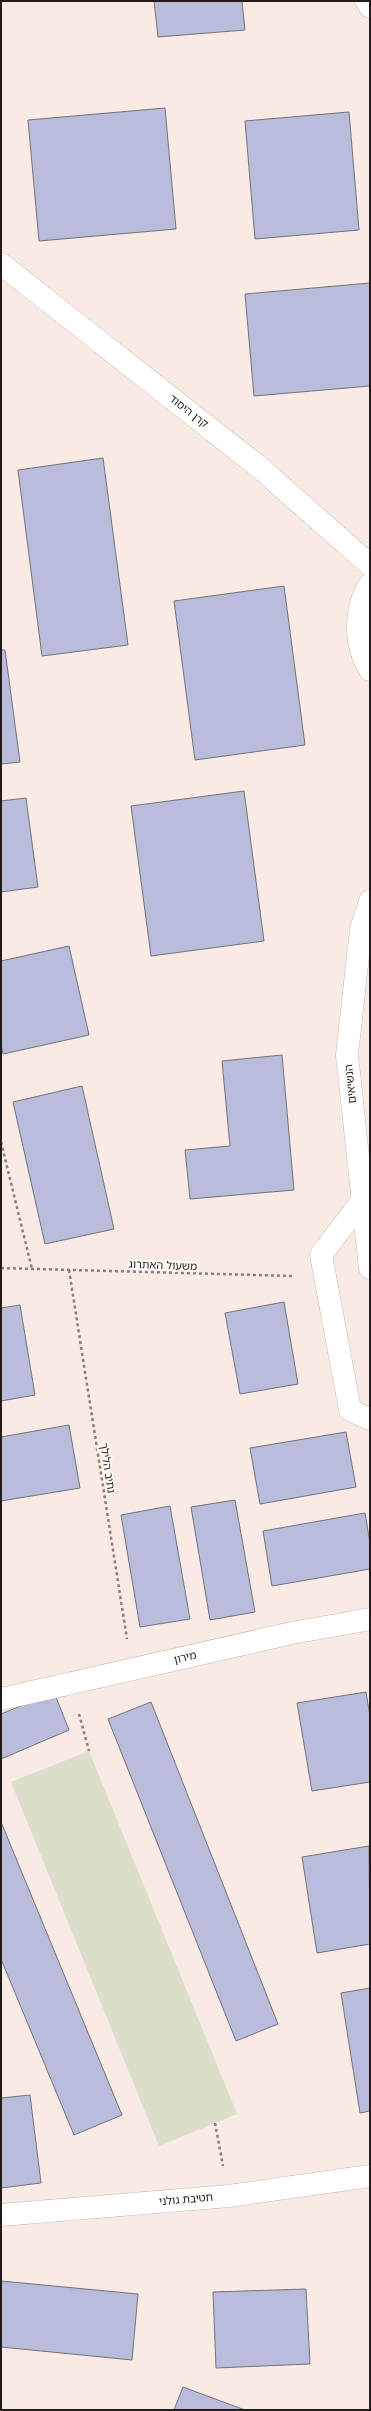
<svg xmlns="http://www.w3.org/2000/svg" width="371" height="2411" font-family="Inter,'Noto Sans Hebrew',sans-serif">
	<rect width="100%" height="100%" fill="#f9ebe3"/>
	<path fill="#dadecb" d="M 89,1751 L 237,2114 L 159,2146 L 11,1782 Z"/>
	<path fill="#b9bcda" stroke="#71727e" d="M 154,1 L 242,1 L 245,30 L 158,37 Z
		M 165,108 L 176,229 L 39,241 L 28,120 Z
		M 349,112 L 359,230 L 255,239 L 245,121 Z
		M 370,283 L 370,386 L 254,396 L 245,294 Z
		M 103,458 L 128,645 L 42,656 L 18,470 Z
		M 284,586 L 305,745 L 195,760 L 174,601 Z
		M 1,650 L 5,650 L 20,762 L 1,764 Z
		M 244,791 L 264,941 L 151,956 L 131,806 Z
		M 26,798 L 38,887 L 1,892 L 1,801 Z
		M 69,946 L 89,1035 L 3,1054 L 1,1044 L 1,961 Z
		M 282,1055 L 294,1190 L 190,1199 L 185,1150 L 230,1146 L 222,1061 Z
		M 82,1086 L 114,1229 L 45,1244 L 13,1102 Z
		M 284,1302 L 298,1384 L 240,1394 L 225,1313 Z
		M 20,1305 L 35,1395 L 1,1401 L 1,1308 Z
		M 69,1425 L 80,1488 L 1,1501 L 1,1437 Z
		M 346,1432 L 356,1487 L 260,1504 L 250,1448 Z
		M 235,1500 L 255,1612 L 210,1620 L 191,1507 Z
		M 170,1506 L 190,1619 L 140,1627 L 121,1515 Z
		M 365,1513 L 370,1543 L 370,1569 L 272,1586 L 263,1531 Z
		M 54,1692 L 69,1730 L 1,1759 L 1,1714 Z
		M 366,1692 L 370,1716 L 370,1782 L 312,1791 L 297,1703 Z
		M 151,1702 L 278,2024 L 236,2041 L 108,1719 Z
		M 1,1822 L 122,2115 L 74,2135 L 1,1959 Z
		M 369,1846 L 370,1944 L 317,1953 L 302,1857 Z
		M 370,1988 L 370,2111 L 360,2113 L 341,1993 Z
		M 30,2095 L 41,2183 L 1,2188 L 1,2098 Z
		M 1,2281 L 138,2294 L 132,2360 L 1,2347 Z
		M 306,2289 L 310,2364 L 216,2368 L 213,2292 Z
		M 183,2387 L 245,2410 L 174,2410 Z"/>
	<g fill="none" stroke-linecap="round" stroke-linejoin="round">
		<g stroke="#c6b9b1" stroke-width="23">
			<path id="minor" d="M 366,1 L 370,7
				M 1,264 L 259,467 L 370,565
				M 370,584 C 354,609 354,644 370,670
				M 370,901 L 361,929 L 347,1055 L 370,1268
				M 362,1201 L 321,1255 L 350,1410 L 370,1419
				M 1,1699 L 292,1633 L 370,1619
				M 1,2215 L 229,2196 L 370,2176"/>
		</g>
		<path stroke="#887f79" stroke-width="2.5" stroke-dasharray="3 3" stroke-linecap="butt" d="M 1,1142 L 32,1269
			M 1,1268 L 293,1276
			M 69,1270 L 127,1639
			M 79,1714 L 89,1751
			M 215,2123 L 223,2166"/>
		<use href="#minor" stroke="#fff" stroke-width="22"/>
	</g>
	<g text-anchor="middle" stroke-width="4" stroke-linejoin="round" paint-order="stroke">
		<g font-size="11" fill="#211c19" stroke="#fefbf9">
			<text transform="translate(189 411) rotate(38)" y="4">קרן היסוד</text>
			<text transform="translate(350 1084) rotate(-96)" y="4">הנשיאים</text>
			<text transform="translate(163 1265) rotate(2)" y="4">משעול האתרוג</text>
			<text transform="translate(108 1468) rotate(81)" y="4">נתיב הלילך</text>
			<text transform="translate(185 1657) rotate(-13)" y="4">מירון</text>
			<text transform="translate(186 2199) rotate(-5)" y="4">חטיבת גולני</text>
		</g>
	</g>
	<rect width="371" height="2411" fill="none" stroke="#211c19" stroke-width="4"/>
</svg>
